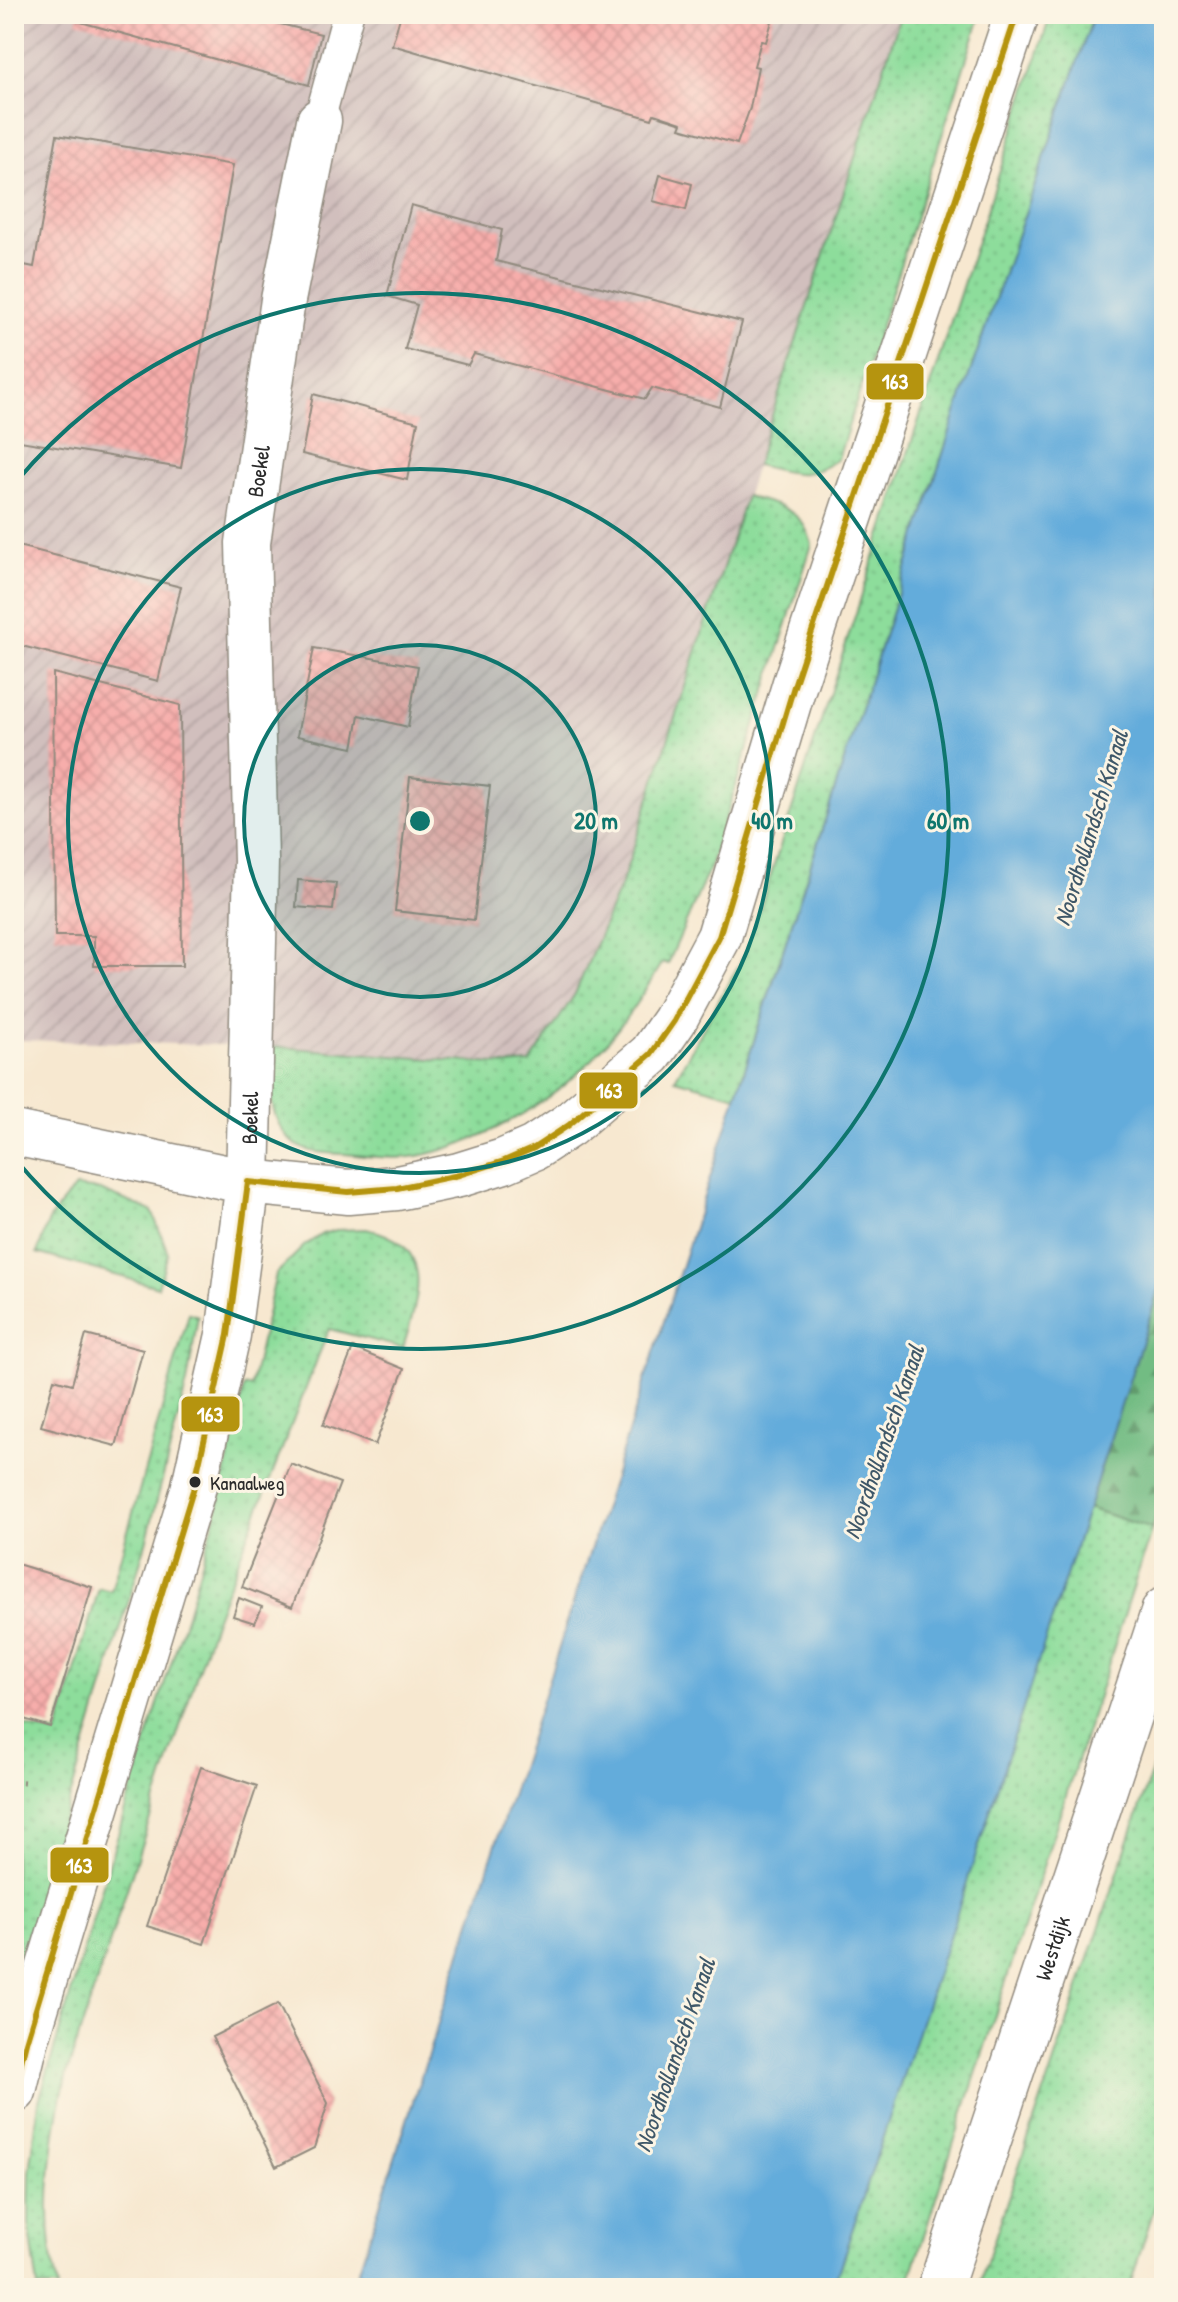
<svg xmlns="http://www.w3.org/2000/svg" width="1178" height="2302" font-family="'Patrick Hand',sans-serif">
	<defs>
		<pattern id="industrial-furrows" width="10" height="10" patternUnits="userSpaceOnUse" patternTransform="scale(2)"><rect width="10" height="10" fill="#d1bfbd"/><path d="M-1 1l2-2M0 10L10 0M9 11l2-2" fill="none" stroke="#b4a4a3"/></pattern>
		<pattern id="grass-dots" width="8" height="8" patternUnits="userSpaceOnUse" patternTransform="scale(2)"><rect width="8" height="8" fill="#8ddd9b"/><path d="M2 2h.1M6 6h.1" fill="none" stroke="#7abe86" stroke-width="1.8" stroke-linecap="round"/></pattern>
		<pattern id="forest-firs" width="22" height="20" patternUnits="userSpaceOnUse" patternTransform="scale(2)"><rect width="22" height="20" fill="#72bc83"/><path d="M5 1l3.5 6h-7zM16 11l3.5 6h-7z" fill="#5e996b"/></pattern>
		<pattern id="building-cross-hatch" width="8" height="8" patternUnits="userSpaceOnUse" patternTransform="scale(2)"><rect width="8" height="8" fill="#f7adab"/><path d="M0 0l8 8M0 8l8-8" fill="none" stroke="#d49593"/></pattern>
	</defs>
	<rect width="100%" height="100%" fill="#fcf5e5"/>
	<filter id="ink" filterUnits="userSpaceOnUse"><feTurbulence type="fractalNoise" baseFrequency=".0125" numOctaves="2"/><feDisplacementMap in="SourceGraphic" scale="16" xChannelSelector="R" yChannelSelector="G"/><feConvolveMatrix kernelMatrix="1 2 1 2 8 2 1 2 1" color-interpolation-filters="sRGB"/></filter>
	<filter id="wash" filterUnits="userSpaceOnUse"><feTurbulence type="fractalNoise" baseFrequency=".006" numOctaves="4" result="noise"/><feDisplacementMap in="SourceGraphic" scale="32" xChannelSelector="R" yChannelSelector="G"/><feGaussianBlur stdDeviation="1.8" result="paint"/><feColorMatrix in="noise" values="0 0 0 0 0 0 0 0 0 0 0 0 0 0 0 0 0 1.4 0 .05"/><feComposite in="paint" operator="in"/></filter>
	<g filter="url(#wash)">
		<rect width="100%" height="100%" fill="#f7e8d0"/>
		<path fill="url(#industrial-furrows)" d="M 14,14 L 901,14 L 624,877 L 575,994 L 530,1064 L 508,1065 L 267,1046 L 14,1040 Z"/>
		<path fill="url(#grass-dots)" stroke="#5c8463" stroke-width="2" d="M 901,14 L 981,14 L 838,459 C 807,481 791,473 756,465 Z
			M 1051,14 L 1094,14 L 956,413 L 736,1096 L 675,1079 L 745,954 Z
			M 746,496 C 779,507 801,506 812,544 L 710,867 L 668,964 L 663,962 C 635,1007 606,1051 564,1085 C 527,1116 466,1147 418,1156 C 395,1160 368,1156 345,1154 C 325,1153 303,1154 289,1139 C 267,1115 269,1076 267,1046 L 507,1065 L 530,1063 L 575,994 L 624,877 Z
			M 75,1187 L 100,1190 L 152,1211 L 168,1253 L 158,1287 L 37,1253 L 50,1218 Z
			M 366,1229 C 437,1243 419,1296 403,1348 L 329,1329 L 213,1625 L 67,2073 C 50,2142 41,2218 58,2288 L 38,2288 L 29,2223 L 30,2171 L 39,2101 L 139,1763 L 187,1614 L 218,1507 L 244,1387 L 251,1386 L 276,1274 L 304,1246 L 322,1234 L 336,1230 Z
			M 189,1313 L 198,1316 L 187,1383 L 146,1543 L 14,1985 L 14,1788 L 26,1789 L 27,1774 L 19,1768 L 21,1740 L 14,1738 L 14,1724 L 57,1734 L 99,1588 L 111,1591 Z
			M 1088,1508 L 1152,1529 L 907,2288 L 833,2288 Z
			M 1164,1735 L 1164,2177 L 1129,2288 L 978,2288 Z"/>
		<path fill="url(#forest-firs)" stroke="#4e7457" stroke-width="2" d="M 1164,1273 L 1164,1492 L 1152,1529 L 1088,1508 Z"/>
		<path fill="#63acdb" stroke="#476c83" stroke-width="2" d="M 1094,14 L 1164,14 L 1164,1273 L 959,1907 L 833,2288 L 353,2288 L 956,413 Z"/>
		<g id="blocks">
			<path fill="url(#building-cross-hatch)" d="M 79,14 L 265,14 L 264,20 L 321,34 L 309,85 L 77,21 Z
				M 401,14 L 774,14 L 766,42 L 761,41 L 754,66 L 758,67 L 750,108 L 737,144 L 680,128 L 682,123 L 654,114 L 652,119 L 392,45 Z
				M 57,135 L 233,165 L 181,468 L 14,440 L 14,263 L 34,267 Z
				M 660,175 L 692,184 L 686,210 L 653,201 Z
				M 411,205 L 502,230 L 496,261 L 742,322 L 720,407 L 652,388 L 645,399 L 474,354 L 468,365 L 405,349 L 417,305 L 387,296 Z
				M 313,394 L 418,422 L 407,480 L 302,454 Z
				M 14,545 L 181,587 L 158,681 L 14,644 Z
				M 314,648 L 418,666 L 408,727 L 359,715 L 353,748 L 297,736 Z
				M 53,673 L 180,705 L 182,966 L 94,966 L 94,936 L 55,936 Z
				M 410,777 L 490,786 L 474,920 L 395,911 Z
				M 298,880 L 336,883 L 333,910 L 296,907 Z
				M 86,1335 L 143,1350 L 116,1446 L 41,1426 L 54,1379 L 72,1384 Z
				M 353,1348 L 404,1369 L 375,1445 L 323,1425 Z
				M 291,1464 L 340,1483 L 292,1607 L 242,1587 Z
				M 14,1563 L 92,1587 L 50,1727 L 14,1716 Z
				M 239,1598 L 262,1607 L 255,1623 L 233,1616 Z
				M 201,1767 L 257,1786 L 204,1944 L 147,1926 Z
				M 278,2004 L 328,2103 L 314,2148 L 276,2167 L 212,2037 Z"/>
		</g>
	</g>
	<g filter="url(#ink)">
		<use href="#blocks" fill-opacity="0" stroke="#918a7e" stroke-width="2"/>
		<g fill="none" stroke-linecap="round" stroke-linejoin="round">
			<g stroke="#918a7e" stroke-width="33">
				<path id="lane" d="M 319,121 L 348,14"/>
			</g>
			<g stroke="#918a7e" stroke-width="47">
				<g id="street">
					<path id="s1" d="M 248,1182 L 256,861 L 248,543 L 283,300 L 319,121"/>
				</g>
			</g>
			<g stroke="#918a7e" stroke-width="47">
				<path id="secondary" d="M 14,1133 L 248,1182 L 348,1192 L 397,1188 L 459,1175 L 504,1161 L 534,1148 L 569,1125 L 651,1054 L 674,1021 L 719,937 L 794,686 L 1017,14
					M 14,2091 L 26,2042 L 193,1490 L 228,1335 L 248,1182"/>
			</g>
			<g stroke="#918a7e" stroke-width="47">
				<g id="primary">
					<path id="s2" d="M 940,2288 L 1164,1610"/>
				</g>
			</g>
			<path stroke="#918a7e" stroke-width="5" stroke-dasharray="2 6" stroke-linecap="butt" d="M 14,1781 L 25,1782"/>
			<use href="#lane" stroke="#fff" stroke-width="30"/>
			<use href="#street" stroke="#fff" stroke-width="44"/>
			<use href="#secondary" stroke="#fff" stroke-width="44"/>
			<use href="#primary" stroke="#fff" stroke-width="44"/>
			<g stroke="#fcf5e5" stroke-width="12">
				<path id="bus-1" d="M 248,1182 L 348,1192 L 397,1188 L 459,1175 L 504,1161 L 534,1148 L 569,1125 L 651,1054 L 674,1021 L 719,937 L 794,686 L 1017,14
					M 14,2091 L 26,2042 L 193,1490 L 228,1335 L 248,1182"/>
			</g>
			<use href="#bus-1" stroke="#b5940f" stroke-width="6"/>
		</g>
	</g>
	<circle cx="420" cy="821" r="176" fill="#0f766e" fill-opacity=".12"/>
	<g fill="none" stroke="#0f766e" stroke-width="4">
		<circle cx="420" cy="821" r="176"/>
		<circle cx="420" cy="821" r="352"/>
		<path d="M16 482A528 528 0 1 1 16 1160"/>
	</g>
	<circle fill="#2b2b2b" stroke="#fcf5e5" stroke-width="3" cx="195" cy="1482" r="7"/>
	<g text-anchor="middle" stroke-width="6" stroke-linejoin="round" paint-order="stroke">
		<g font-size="20" fill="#2b2b2b" stroke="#fcf5e5" text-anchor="start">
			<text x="210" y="1490">Kanaalweg</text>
		</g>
		<g font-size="22" fill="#2b2b2b" stroke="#fcf5e5">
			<text dy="8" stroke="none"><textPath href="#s1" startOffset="712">Boekel</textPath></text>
			<text dy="8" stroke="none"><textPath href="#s1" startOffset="64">Boekel</textPath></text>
			<text dy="8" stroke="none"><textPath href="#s2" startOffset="358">Westdijk</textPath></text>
		</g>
		<g font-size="24" font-style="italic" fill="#3f5869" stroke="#fcf5e5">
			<text transform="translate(1091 828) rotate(-73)" y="8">Noordhollandsch Kanaal</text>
			<text transform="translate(884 1442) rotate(-71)" y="8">Noordhollandsch Kanaal</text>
			<text transform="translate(675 2055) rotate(-71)" y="8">Noordhollandsch Kanaal</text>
		</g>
	</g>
	<circle cx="420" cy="821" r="12" fill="#0f766e" stroke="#fcf5e5" stroke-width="4"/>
	<g font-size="24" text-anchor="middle" font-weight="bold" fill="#0f766e" stroke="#fcf5e5" stroke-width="6" stroke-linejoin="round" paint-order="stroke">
		<text x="596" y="829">20 m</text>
		<text x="772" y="829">40 m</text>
		<text x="948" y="829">60 m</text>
	</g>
	<g stroke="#fcf5e5" stroke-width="3">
		<rect x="865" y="362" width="60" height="39" rx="8" fill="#b5940f"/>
		<rect x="578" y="1071" width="61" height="39" rx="8" fill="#b5940f"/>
		<rect x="180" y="1395" width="61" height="38" rx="8" fill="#b5940f"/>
		<rect x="49" y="1846" width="61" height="38" rx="8" fill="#b5940f"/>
	</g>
	<g font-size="22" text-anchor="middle" font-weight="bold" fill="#fff">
		<text x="895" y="389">163</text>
		<text x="609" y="1098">163</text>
		<text x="210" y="1422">163</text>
		<text x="79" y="1873">163</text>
	</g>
	<rect width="1178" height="2302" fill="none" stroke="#fcf5e5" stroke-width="48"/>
</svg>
